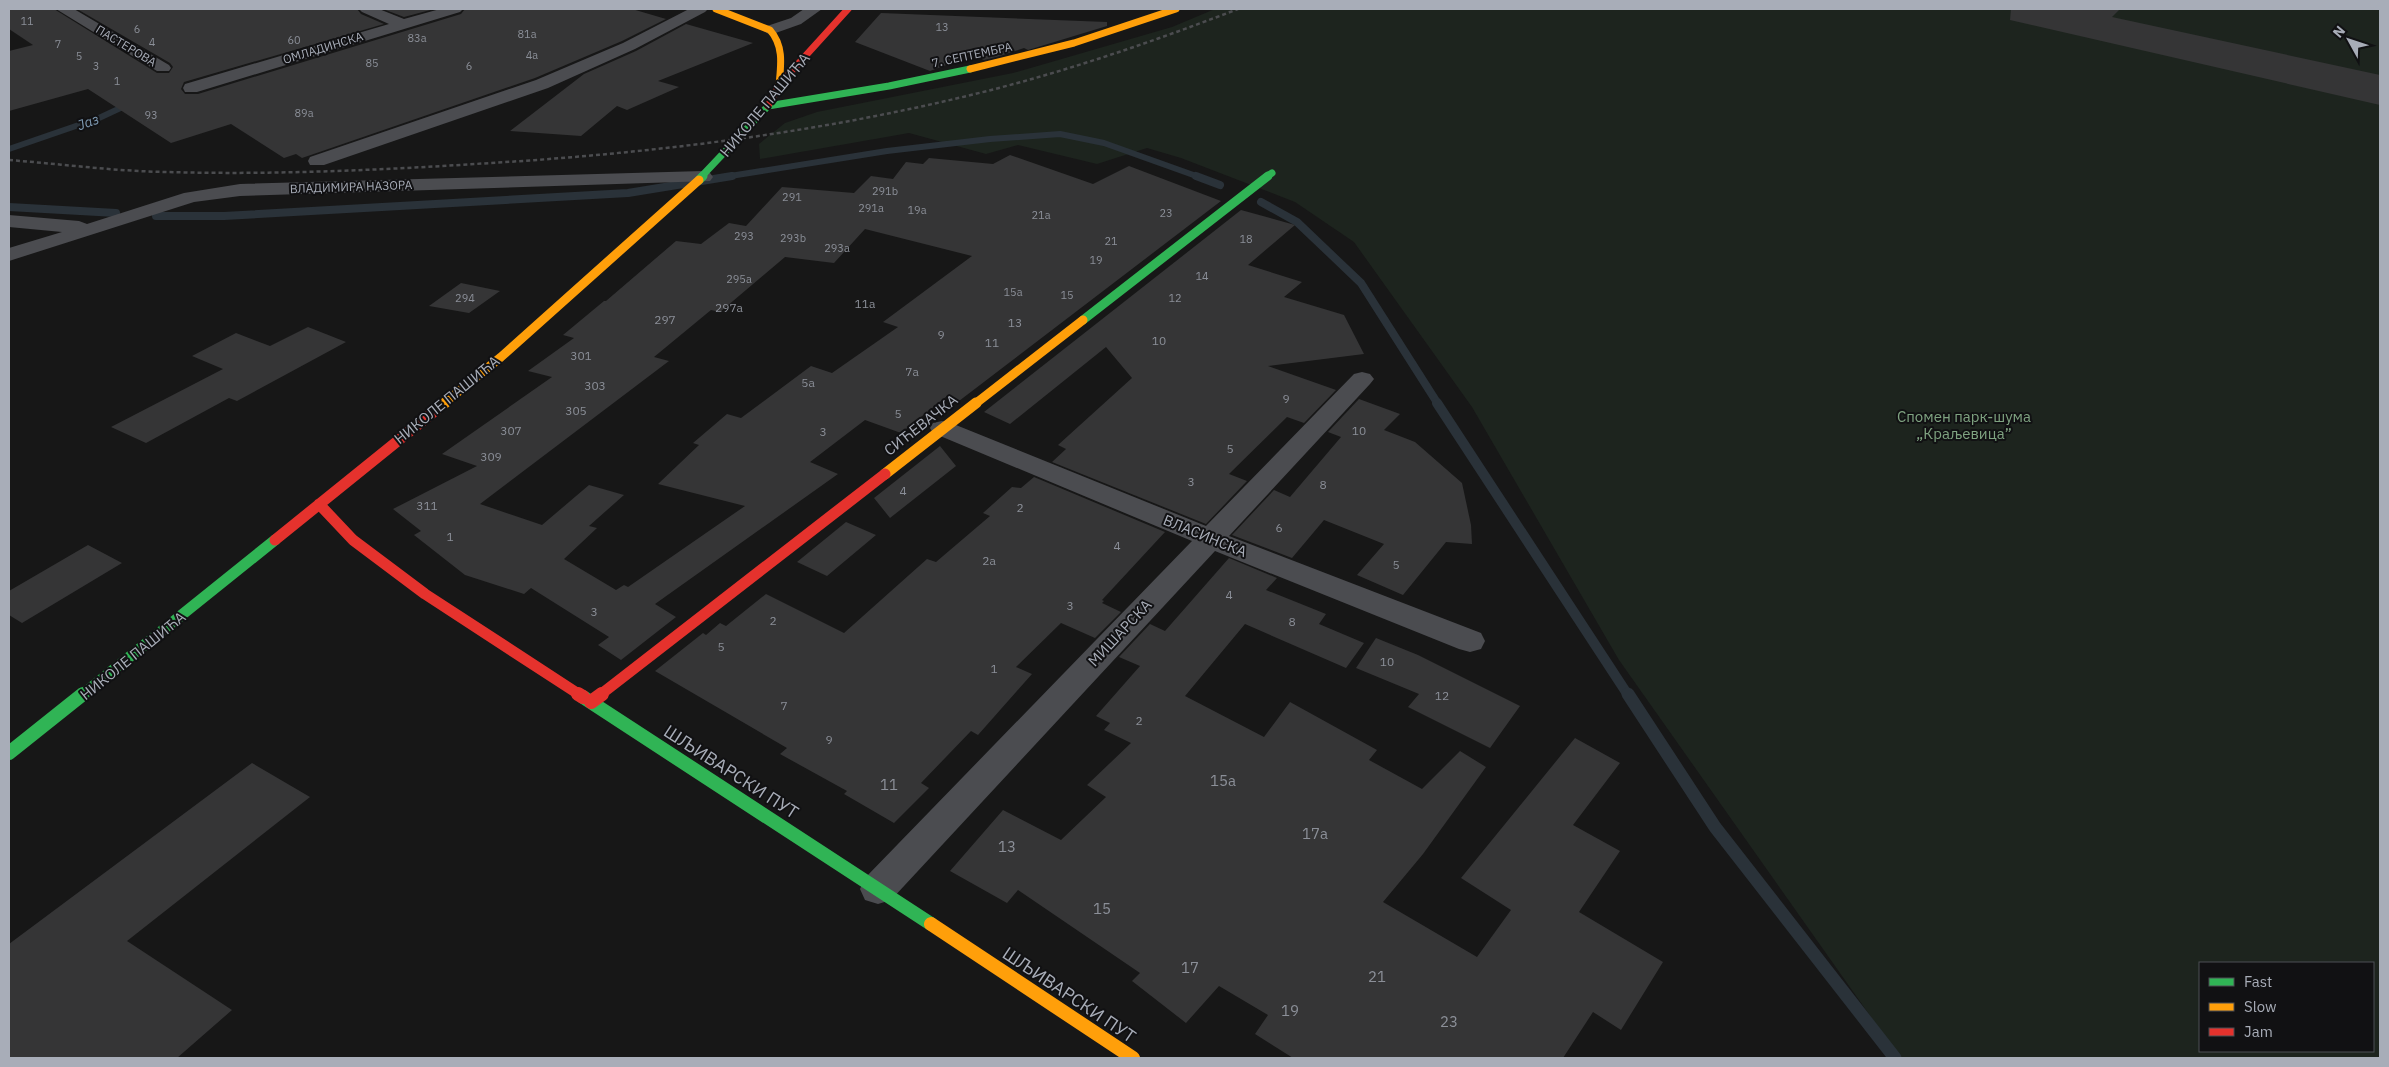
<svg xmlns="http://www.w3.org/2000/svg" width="2389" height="1067" font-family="'IBM Plex Sans',sans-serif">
	<rect width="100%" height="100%" fill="#171717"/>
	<path fill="#1d241e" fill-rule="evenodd" d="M 1215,9 L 2380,9 L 2380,1058 L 1900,1058 L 1619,660 L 1472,407 L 1354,242 L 1295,202 L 1181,158 L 1147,148 L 1097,164 L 1018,145 L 986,154 L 909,133 L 760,159 L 759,144 L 785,123 L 817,112 L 1013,73 L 1172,27 ZM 2200,963 L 2373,963 L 2373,1051 L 2200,1051 Z"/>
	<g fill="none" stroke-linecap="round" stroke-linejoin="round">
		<path stroke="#2a3239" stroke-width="6" d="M 9,149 L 99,118 L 129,104
			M 724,177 L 887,151 L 990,139 L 1060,134 L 1104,143 L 1199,177"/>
		<path stroke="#2a3239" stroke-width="8" d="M 1196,176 L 1220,185
			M 1261,202 L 1297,222 L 1361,283 L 1438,404
			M 9,207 L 116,213
			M 156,216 L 224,216 L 628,193 L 732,176"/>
		<path stroke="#2a3239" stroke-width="10" d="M 1437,403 L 1628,695"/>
		<path stroke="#2a3239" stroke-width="13" d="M 1628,694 L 1715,827 L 1895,1058"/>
	</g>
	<path fill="#353536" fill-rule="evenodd" d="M 9,9 L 54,9 L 157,73 L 169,73 L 173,67 L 170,63 L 77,9 L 357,9 L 361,14 L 384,24 L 184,82 L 181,89 L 185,94 L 198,94 L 461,14 L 465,9 L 632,9 L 666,19 L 622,41 L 535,78 L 302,158 L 296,154 L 284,158 L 231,124 L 171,143 L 88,89 L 9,111 L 9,51 L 33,45 L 9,29 Z
		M 383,9 L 434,9 L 404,17 Z
		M 2011,9 L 2120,9 L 2112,17 L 2380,75 L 2380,105 L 2010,20 Z
		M 881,13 L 1107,22 L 1107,26 L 1028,50 L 1024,48 L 1000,56 L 984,60 L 973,55 L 930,71 L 855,42 Z
		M 686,24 L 753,43 L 658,81 L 679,87 L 627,110 L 617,106 L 581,136 L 510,131 L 584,74 L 636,51 Z
		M 1010,155 L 1093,184 L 1129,166 L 1221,201 L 959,401 L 947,396 L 901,433 L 865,420 L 810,462 L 838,474 L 655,604 L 676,617 L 621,660 L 598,645 L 609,637 L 531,588 L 524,594 L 465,575 L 414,535 L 421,531 L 393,509 L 477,466 L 442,454 L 552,377 L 528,371 L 574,338 L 563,335 L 604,301 L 606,301 L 676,241 L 701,244 L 729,223 L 746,226 L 782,187 L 854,193 L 871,176 L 893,179 L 906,162 L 923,164 L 929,158 L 993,164 ZM 865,229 L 972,256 L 883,322 L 898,327 L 832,373 L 811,366 L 741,418 L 727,414 L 693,443 L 699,445 L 658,484 L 745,506 L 628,587 L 624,585 L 616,590 L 564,559 L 597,528 L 589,526 L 624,495 L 589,485 L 542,525 L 480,504 L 669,361 L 654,357 L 711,310 L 720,312 L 785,257 L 834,263 Z
		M 1241,210 L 1295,225 L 1248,265 L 1302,282 L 1284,297 L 1344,315 L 1364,354 L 1268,366 L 1336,390 L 1304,423 L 1287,417 L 1229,474 L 1247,481 L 1206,524 L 1052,462 L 1066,449 L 1058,445 L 1132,378 L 1106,347 L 1010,424 L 984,412 Z
		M 461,283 L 500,291 L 469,313 L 429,306 Z
		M 308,327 L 346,342 L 237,401 L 229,398 L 146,443 L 111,427 L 223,369 L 192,356 L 236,333 L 270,346 Z
		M 1359,399 L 1400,414 L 1384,430 L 1415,442 L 1462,483 L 1471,525 L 1472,544 L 1446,542 L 1403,595 L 1357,575 L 1384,544 L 1324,520 L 1292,558 L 1232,535 L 1274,490 L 1290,497 L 1341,437 L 1328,432 Z
		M 940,446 L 956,466 L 890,518 L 874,498 Z
		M 1034,477 L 1165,532 L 1102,600 L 1104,601 L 1102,603 L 1121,612 L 1095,638 L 1061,623 L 1016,667 L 1032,674 L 978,735 L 971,731 L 921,783 L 929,788 L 894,823 L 844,794 L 847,791 L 780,754 L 787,748 L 655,671 L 703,633 L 706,635 L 720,623 L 726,626 L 766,594 L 844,633 L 927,559 L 936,562 L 990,516 L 983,513 L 1012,487 L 1021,488 Z
		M 846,522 L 876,535 L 827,576 L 797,562 Z
		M 88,545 L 122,563 L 22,623 L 9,615 L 9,591 Z
		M 1229,558 L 1277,578 L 1266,590 L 1326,614 L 1319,624 L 1364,643 L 1346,668 L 1245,624 L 1185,696 L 1264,737 L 1290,702 L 1377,750 L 1369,760 L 1422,789 L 1460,751 L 1486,767 L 1423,854 L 1383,902 L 1477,957 L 1511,910 L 1461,878 L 1575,738 L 1620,763 L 1573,825 L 1620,851 L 1579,912 L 1663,962 L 1621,1030 L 1593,1012 L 1563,1058 L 1293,1058 L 1255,1034 L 1268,1015 L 1219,986 L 1186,1023 L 1132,981 L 1140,973 L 1018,890 L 1007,903 L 950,871 L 1003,810 L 1061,840 L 1106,797 L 1087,785 L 1131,743 L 1104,730 L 1110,723 L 1096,716 L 1140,666 L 1119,657 L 1150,624 L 1165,631 Z
		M 1376,638 L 1418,655 L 1520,706 L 1490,748 L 1408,707 L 1419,694 L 1356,668 Z
		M 252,763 L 310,797 L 127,941 L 232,1010 L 177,1058 L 9,1058 L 9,944 Z"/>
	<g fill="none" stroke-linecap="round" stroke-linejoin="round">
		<path fill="#4b4c50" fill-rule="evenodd" d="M 56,9 L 74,9 L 169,65 L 171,68 L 169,71 L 157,71 Z
			M 359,9 L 379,9 L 404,19 L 440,9 L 463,9 L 460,12 L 197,92 L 185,92 L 183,88 L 185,84 L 389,24 L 362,12 Z
			M 689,9 L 708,9 L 705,12 L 635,49 L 548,88 L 324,165 L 310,165 L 308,161 L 310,157 L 536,80 L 623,43 Z
			M 804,9 L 822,9 L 801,24 L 770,35 L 762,30 L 764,27 L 791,18 Z
			M 703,171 L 710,173 L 713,177 L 710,181 L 240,196 L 194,202 L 9,261 L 9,248 L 62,232 L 9,227 L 9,215 L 79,221 L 87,224 L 184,193 L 240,184 Z
			M 1362,372 L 1370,374 L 1374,379 L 1370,384 L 1229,536 L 1481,633 L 1485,641 L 1481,649 L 1470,652 L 1459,649 L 1215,551 L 891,900 L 878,904 L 865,900 L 860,889 L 865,878 L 1192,541 L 933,433 L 930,428 L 933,423 L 942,421 L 951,423 L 1206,526 L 1354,374 Z"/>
		<path stroke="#30b455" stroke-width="7" d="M 701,177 L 768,106 L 889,86 L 970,69
			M 1266,177 L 1272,173"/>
		<path stroke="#30b455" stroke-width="9" d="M 699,180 L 703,176
			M 1083,320 L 1268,176"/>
		<path stroke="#30b455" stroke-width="11" d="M 82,695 L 275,540"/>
		<path stroke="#30b455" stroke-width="14" d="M 583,697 L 931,924
			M 9,753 L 83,694"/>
		<path stroke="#ff9f0a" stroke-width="7" d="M 716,9 L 770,30 C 784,46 781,65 779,85
			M 970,69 L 1074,43 L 1176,9"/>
		<path stroke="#ff9f0a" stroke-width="9" d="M 443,404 L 501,357 L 699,180
			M 975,404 L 1083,320"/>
		<path stroke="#ff9f0a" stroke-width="11" d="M 436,410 L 445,403
			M 885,474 L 976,403"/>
		<path stroke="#ff9f0a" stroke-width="14" d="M 931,924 L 1133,1058"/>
		<path stroke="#e5322d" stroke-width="7" d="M 768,106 L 779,85 L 848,9"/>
		<path stroke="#e5322d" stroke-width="11" d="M 319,504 L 353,540 L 425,594 L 580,695
			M 275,540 L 436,410
			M 600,695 L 885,474"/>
		<path stroke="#e5322d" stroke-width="14" d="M 578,694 L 583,697
			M 591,702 L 602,694"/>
		<path stroke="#4b4c4f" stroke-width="2.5" stroke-dasharray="4 3" stroke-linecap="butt" d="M 9,160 C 61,164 113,171 165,172 C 274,175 383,170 491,163 C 654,153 817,133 975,94 C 1065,72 1152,42 1238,9"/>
	</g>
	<g text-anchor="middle" stroke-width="4" stroke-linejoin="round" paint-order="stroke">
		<g font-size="11" fill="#8b8f98">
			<text x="27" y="25">11</text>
			<text x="942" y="31">13</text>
			<text x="137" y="33">6</text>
			<text x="527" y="38">81a</text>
			<text x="417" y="42">83a</text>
			<text x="294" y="44">60</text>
			<text x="152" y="46">4</text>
			<text x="58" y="48">7</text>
			<text x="532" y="59">4a</text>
			<text x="79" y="60">5</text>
			<text x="372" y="67">85</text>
			<text x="96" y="70">3</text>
			<text x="469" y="70">6</text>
			<text x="117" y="85">1</text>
			<text x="304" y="117">89a</text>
			<text x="151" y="119">93</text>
			<text x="885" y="195">291b</text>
			<text x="792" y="201">291</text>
			<text x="871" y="212">291a</text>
			<text x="917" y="214">19a</text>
			<text x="1166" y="217">23</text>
			<text x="1041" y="219">21a</text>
			<text x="744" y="240">293</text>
			<text x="793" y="242">293b</text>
			<text x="1246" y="243">18</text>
			<text x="1111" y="245">21</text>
			<text x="837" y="252">293a</text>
			<text x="1096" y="264">19</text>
			<text x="1202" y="280">14</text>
			<text x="739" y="283">295a</text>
			<text x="1013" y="296">15a</text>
			<text x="1067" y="299">15</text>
			<text x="465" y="302">294</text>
			<text x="1175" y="302">12</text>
		</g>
		<g font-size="12" fill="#a8adb8" stroke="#111113">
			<text transform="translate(126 46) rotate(31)" y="4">ПАСТЕРОВА</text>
			<text transform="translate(323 48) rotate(-17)" y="4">ОМЛАДИНСКА</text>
			<text transform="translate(972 55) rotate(-12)" y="4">7. СЕПТЕМБРА</text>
			<text transform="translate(351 187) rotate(-2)" y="4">ВЛАДИМИРА НАЗОРА</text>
		</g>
		<g font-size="12" fill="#8b8f98">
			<text x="865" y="308">11a</text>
			<text x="729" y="312">297a</text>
			<text x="665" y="324">297</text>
			<text x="1015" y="327">13</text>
			<text x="941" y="339">9</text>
			<text x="1159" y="345">10</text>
			<text x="992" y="347">11</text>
			<text x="581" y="360">301</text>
			<text x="912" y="376">7a</text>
			<text x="808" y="387">5a</text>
			<text x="595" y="390">303</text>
			<text x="1286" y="403">9</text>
			<text x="576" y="415">305</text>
			<text x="898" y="418">5</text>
			<text x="511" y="435">307</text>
			<text x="1359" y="435">10</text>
			<text x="823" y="436">3</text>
			<text x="1230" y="453">5</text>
			<text x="491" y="461">309</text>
			<text x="1191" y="486">3</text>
			<text x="1323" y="489">8</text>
			<text x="903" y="495">4</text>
			<text x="427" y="510">311</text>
			<text x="1020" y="512">2</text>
			<text x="1279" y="532">6</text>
			<text x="450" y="541">1</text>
			<text x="1117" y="550">4</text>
			<text x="989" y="565">2a</text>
			<text x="1396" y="569">5</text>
			<text x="1229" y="599">4</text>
			<text x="1070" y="610">3</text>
			<text x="594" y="616">3</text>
			<text x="773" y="625">2</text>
			<text x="1292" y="626">8</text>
			<text x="721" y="651">5</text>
			<text x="1387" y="666">10</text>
			<text x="994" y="673">1</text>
			<text x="1442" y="700">12</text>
			<text x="784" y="710">7</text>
			<text x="1139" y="725">2</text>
			<text x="829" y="744">9</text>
		</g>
		<g font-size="14" font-style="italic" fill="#7f9bb3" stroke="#111113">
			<text transform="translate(88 122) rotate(-20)" y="5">Јаз</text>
		</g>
		<g font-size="15" fill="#a8adb8" stroke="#111113">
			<text transform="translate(765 105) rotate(-50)" y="5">НИКОЛЕ ПАШИЋА</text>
			<text transform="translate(447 400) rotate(-39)" y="5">НИКОЛЕ ПАШИЋА</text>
			<text transform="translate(921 425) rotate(-38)" y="5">СИЋЕВАЧКА</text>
			<text transform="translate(1205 536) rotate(22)" y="5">ВЛАСИНСКА</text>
			<text transform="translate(1120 633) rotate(-47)" y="5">МИШАРСКА</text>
			<text transform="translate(133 656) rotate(-39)" y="5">НИКОЛЕ ПАШИЋА</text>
		</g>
		<g font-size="15" fill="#7fa381" stroke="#111113">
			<text x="1964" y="422">Спомен парк-шума<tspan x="1964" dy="17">„Краљевица”</tspan></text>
		</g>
		<g font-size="15" fill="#8b8f98">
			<text x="1223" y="786">15a</text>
			<text x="889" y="790">11</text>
			<text x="1315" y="839">17a</text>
			<text x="1007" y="852">13</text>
			<text x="1102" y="914">15</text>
			<text x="1190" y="973">17</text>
			<text x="1377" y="982">21</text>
			<text x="1290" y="1016">19</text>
			<text x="1449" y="1027">23</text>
		</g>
		<g font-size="18" fill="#a8adb8" stroke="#111113">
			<text transform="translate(731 772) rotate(33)" y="6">ШЉИВАРСКИ ПУТ</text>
			<text transform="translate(1069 995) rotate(34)" y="6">ШЉИВАРСКИ ПУТ</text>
		</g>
	</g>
	<rect width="2389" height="1067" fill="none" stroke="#a8adb8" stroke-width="20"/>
	<rect x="2199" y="962" width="175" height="90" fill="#111113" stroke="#4d4f55"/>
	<rect x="2209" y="978" width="25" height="8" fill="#30b455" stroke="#4d4f55"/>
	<text x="2244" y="987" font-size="15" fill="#a8adb8">Fast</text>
	<rect x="2209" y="1003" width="25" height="8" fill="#ff9f0a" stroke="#4d4f55"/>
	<text x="2244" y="1012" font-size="15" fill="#a8adb8">Slow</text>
	<rect x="2209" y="1028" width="25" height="8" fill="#e5322d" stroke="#4d4f55"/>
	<text x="2244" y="1037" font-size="15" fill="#a8adb8">Jam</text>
	<g transform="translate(2349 40) rotate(310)" stroke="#111113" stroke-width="4" paint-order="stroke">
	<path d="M0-4L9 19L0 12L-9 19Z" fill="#a8adb8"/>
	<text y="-8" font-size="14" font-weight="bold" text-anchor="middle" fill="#a8adb8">N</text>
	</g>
</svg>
